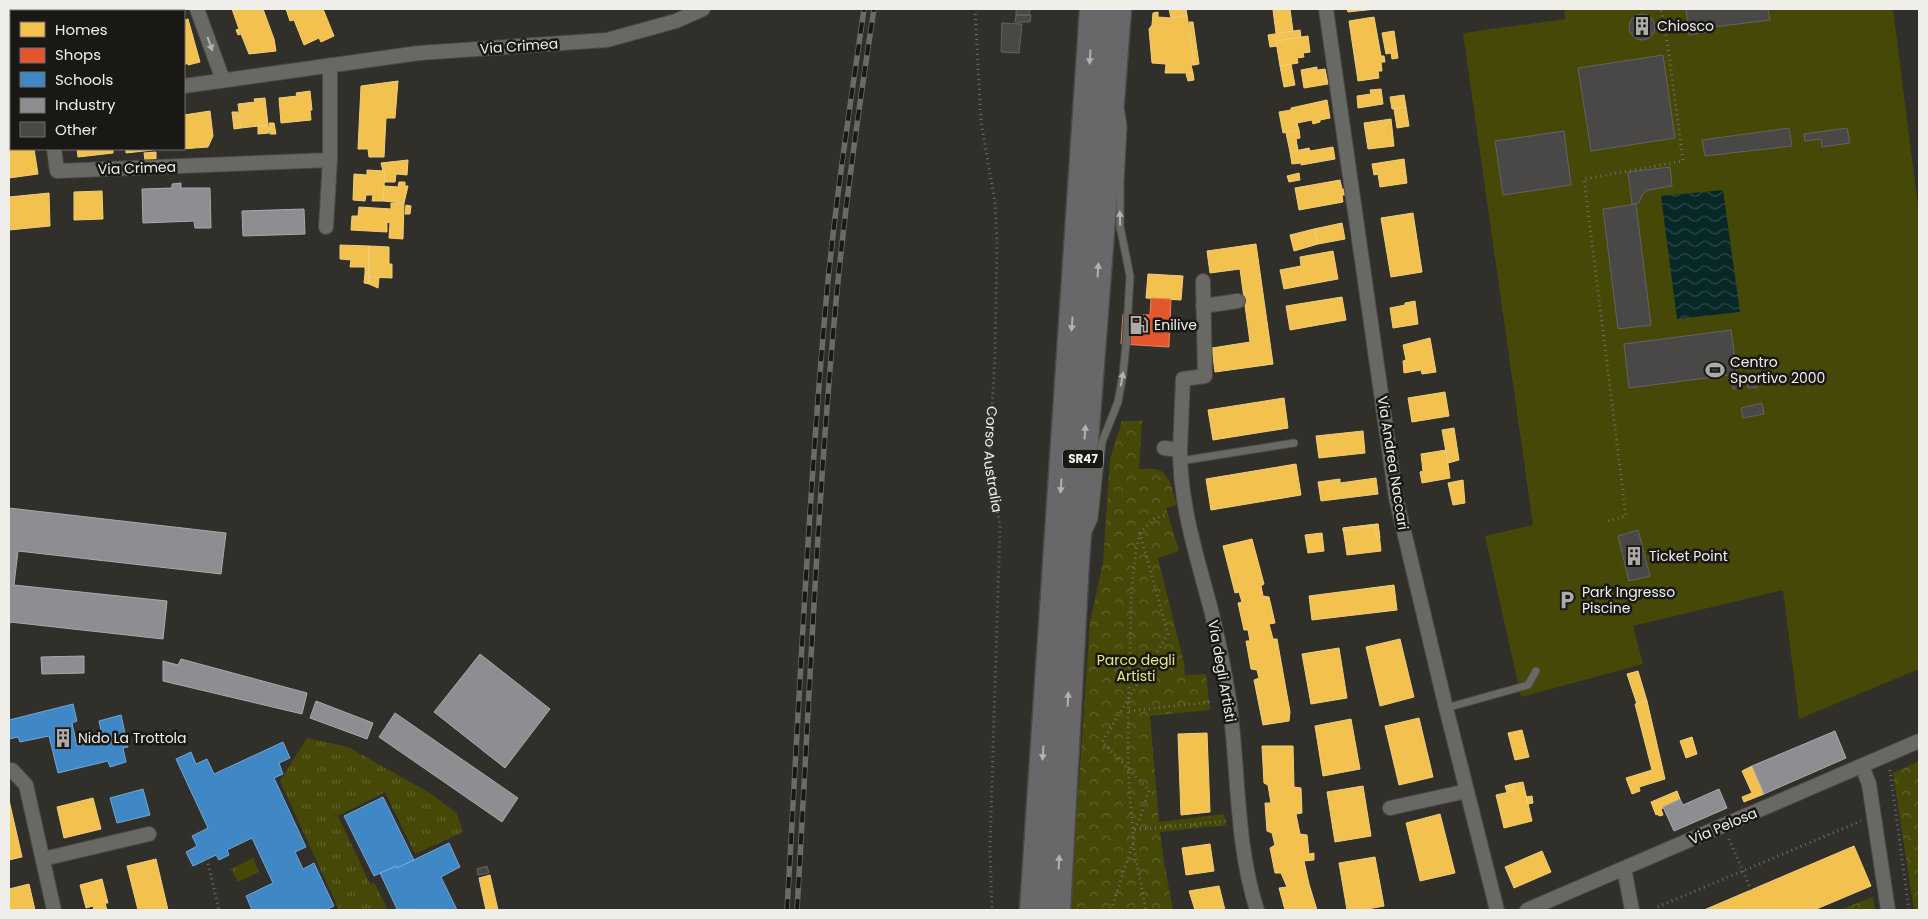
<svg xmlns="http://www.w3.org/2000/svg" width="1928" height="919" font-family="Poppins,sans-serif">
	<defs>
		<pattern id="grass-tufts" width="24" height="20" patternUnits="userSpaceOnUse" patternTransform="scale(1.25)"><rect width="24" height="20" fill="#464808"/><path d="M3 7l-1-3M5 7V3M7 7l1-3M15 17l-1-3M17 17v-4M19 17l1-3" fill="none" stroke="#61632c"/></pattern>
		<pattern id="park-crowns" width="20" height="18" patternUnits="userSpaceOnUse" patternTransform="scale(1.25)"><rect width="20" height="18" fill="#464808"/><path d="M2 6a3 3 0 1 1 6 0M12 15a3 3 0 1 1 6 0" fill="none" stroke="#61632c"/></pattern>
		<pattern id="water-waves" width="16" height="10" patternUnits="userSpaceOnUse" patternTransform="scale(1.25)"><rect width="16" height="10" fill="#082828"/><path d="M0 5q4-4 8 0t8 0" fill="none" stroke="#2c4847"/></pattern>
	</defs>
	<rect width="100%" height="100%" fill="#302f2a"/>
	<path fill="url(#grass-tufts)" d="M 307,738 L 348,747 L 430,793 L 457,813 L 463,832 L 415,854 L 385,792 L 338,816 L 370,884 L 374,882 L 388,910 L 339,910 L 280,781 Z
		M 253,858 L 259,872 L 238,882 L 231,869 Z"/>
	<path fill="url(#park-crowns)" d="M 1122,421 L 1142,421 L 1139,469 C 1145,469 1154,468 1159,470 C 1171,475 1173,494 1177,505 L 1166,508 L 1179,551 L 1158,558 L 1184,663 L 1185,675 L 1206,674 L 1210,710 L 1150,716 L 1159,822 L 1224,814 L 1226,825 L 1160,832 L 1164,862 L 1173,910 L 1070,910 L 1090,622 L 1103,562 L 1110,459 Z
		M 1919,761 L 1919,910 L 1914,910 L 1893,773 Z
		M 1873,897 L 1875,910 L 1839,910 Z"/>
	<path fill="#464808" d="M 1564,9 L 1893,9 L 1919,214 L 1919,669 L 1799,719 L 1783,590 L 1633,626 L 1643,664 L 1521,697 L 1485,536 L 1533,525 L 1463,33 L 1565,19 Z"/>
	<path fill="url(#water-waves)" d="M 1723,190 L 1740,312 L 1677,319 L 1661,196 Z"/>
	<path fill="#f2c14e" stroke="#f1ce7c" d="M 232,9 L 263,9 L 274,39 L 276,51 L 249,54 L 241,34 L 238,35 L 236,30 L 239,29 Z
		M 286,9 L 323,9 L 334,36 L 321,42 L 319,38 L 304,45 L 294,20 L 290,21 Z
		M 1169,9 L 1186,9 L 1187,15 L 1171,18 Z
		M 1290,9 L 1293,31 L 1276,33 L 1273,10 Z
		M 1347,9 L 1376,9 L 1348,12 Z
		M 1158,12 L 1158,17 L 1171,18 L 1187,15 L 1194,65 L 1191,65 L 1193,73 L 1165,73 L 1166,64 L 1152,63 L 1149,29 L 1152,25 L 1153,13 Z
		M 1374,17 L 1381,56 L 1384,56 L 1385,62 L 1381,62 L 1382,71 L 1378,71 L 1379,78 L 1358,81 L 1349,21 Z
		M 188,19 L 200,62 L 188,65 L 188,63 L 184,65 L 184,20 Z
		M 1189,22 L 1193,22 L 1199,64 L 1194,65 Z
		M 1300,30 L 1301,37 L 1276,41 L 1277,46 L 1270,47 L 1268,35 Z
		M 1394,31 L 1398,58 L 1392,59 L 1391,53 L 1386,54 L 1382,33 Z
		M 1308,36 L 1310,52 L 1303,53 L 1304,57 L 1297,58 L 1298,63 L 1280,66 L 1276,41 Z
		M 9,56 L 11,56 L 11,94 L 9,95 Z
		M 1291,64 L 1295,85 L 1284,87 L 1280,66 Z
		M 1317,67 L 1317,70 L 1325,69 L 1328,84 L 1304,88 L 1301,70 Z
		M 1193,73 L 1194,80 L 1188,81 L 1186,74 Z
		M 398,81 L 395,118 L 386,118 L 384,157 L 369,157 L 368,149 L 358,149 L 361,86 Z
		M 1381,89 L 1383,104 L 1358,108 L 1357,96 L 1371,94 L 1370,90 Z
		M 310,91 L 312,110 L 310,110 L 311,120 L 281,123 L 279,98 L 297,96 L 296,93 Z
		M 1404,95 L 1406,107 L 1392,109 L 1390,97 Z
		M 265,98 L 268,125 L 241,128 L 238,104 L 255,102 L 254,99 Z
		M 1327,100 L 1330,118 L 1320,120 L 1320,122 L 1313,124 L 1312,120 L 1297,123 L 1299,130 L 1283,133 L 1279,112 L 1291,110 L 1291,108 Z
		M 1406,107 L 1409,126 L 1397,128 L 1394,109 Z
		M 210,111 L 213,136 L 208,147 L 180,149 L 184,149 L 184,115 Z
		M 232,112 L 238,112 L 241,128 L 234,129 Z
		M 1391,119 L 1394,146 L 1368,149 L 1364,123 Z
		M 269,123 L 274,123 L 276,134 L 270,134 Z
		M 268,125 L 269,133 L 258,134 L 258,126 Z
		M 1299,130 L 1300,138 L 1296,139 L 1298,150 L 1290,152 L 1286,133 Z
		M 9,143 L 11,143 L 11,149 L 34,149 L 38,174 L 9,178 Z
		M 1333,147 L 1335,159 L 1301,165 L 1301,163 L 1292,164 L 1290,152 L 1309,148 L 1310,151 Z
		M 77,149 L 113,149 L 113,153 L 78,157 Z
		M 126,149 L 153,149 L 153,150 L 126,153 Z
		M 156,152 L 156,159 L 145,160 L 144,153 Z
		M 1404,159 L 1407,183 L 1380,187 L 1378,174 L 1374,175 L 1372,164 Z
		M 408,160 L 407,175 L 396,174 L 395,182 L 384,182 L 385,171 L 383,171 L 381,163 Z
		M 367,170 L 385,171 L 383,201 L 372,201 L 373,195 L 366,195 L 365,201 L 353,200 L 354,174 L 367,175 Z
		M 1299,173 L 1300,180 L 1289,182 L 1287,176 Z
		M 1340,180 L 1342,189 L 1345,189 L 1346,195 L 1342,195 L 1343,202 L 1299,210 L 1295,188 Z
		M 399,182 L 405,182 L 405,186 L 408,186 L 404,203 L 383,201 L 384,186 L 398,187 Z
		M 102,191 L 103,219 L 74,220 L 74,192 Z
		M 49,193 L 50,226 L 9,230 L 9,197 Z
		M 391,203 L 404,203 L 403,239 L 389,238 L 390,223 L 387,222 L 387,232 L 351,230 L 352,216 L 358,216 L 359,207 L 391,209 Z
		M 406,205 L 411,206 L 410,214 L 405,214 Z
		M 1413,213 L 1422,272 L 1391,277 L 1381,218 Z
		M 1342,223 L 1345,239 L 1318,244 L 1314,229 Z
		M 1314,229 L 1318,244 L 1294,251 L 1290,235 Z
		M 1256,244 L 1273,364 L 1215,372 L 1212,348 L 1250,342 L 1240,269 L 1210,273 L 1207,251 Z
		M 340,245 L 369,246 L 369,273 L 365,273 L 365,267 L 350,267 L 351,260 L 340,259 Z
		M 369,246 L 389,247 L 389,264 L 392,264 L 392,278 L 369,277 Z
		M 1333,251 L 1338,279 L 1284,289 L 1280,270 L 1301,266 L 1300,257 Z
		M 365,273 L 369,273 L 369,284 L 364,283 Z
		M 1148,274 L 1183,276 L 1181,300 L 1146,298 Z
		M 369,277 L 379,278 L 378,288 L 369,284 Z
		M 1342,297 L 1346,320 L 1290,330 L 1286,306 Z
		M 1415,301 L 1418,324 L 1393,328 L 1390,308 L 1405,305 L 1405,303 Z
		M 1430,338 L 1436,372 L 1422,374 L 1421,370 L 1404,373 L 1403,361 L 1406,360 L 1403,345 Z
		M 1445,392 L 1449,416 L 1412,422 L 1408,398 Z
		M 1284,398 L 1288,428 L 1213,440 L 1208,410 Z
		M 1454,428 L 1459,460 L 1448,463 L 1442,430 Z
		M 1363,431 L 1365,453 L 1319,458 L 1316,436 Z
		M 1446,450 L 1450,478 L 1422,483 L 1420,472 L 1423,471 L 1421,454 Z
		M 1296,464 L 1301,495 L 1211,510 L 1206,479 Z
		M 1376,478 L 1378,494 L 1321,501 L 1318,482 L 1340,479 L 1340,483 Z
		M 1463,480 L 1465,503 L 1453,505 L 1448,483 Z
		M 1378,524 L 1381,551 L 1347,555 L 1343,528 Z
		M 1378,524 L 1380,538 L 1377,539 L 1375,526 L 1343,531 L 1343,528 Z
		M 1322,533 L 1324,551 L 1308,553 L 1305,535 Z
		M 1252,539 L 1264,584 L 1261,586 L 1263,596 L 1269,597 L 1275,623 L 1269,624 L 1273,639 L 1277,639 L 1290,712 L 1289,721 L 1263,725 L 1254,680 L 1259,678 L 1257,670 L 1251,669 L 1246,641 L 1250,641 L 1248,630 L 1244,630 L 1238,603 L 1242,602 L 1239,592 L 1235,593 L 1223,546 Z
		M 1394,585 L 1397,610 L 1312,620 L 1309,596 Z
		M 1400,639 L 1414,697 L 1380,706 L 1366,647 Z
		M 1339,648 L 1347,698 L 1311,704 L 1302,654 Z
		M 1638,671 L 1647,701 L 1637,704 L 1627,674 Z
		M 1647,701 L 1665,779 L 1639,787 L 1640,791 L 1632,794 L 1626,778 L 1652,770 L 1635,704 Z
		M 1419,718 L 1433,777 L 1399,785 L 1385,726 Z
		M 1351,719 L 1360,769 L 1323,776 L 1315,726 Z
		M 1522,730 L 1529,757 L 1515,760 L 1508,733 Z
		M 1207,733 L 1210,812 L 1181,815 L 1178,734 Z
		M 1692,737 L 1697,754 L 1686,758 L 1680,741 Z
		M 1262,746 L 1293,746 L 1294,787 L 1301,788 L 1302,813 L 1296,814 L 1300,834 L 1307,835 L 1309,854 L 1314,853 L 1314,860 L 1304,861 L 1309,884 L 1317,910 L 1285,910 L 1279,888 L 1287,887 L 1281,873 L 1275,873 L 1270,848 L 1275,845 L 1272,833 L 1267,831 L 1265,803 L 1271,803 L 1268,785 L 1264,783 Z
		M 1752,766 L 1764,794 L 1744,802 L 1742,797 L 1752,793 L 1742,771 Z
		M 1523,782 L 1532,821 L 1504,828 L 1496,795 L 1514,791 L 1512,784 Z
		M 1512,784 L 1514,791 L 1507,792 L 1505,786 Z
		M 1363,786 L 1371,836 L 1335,842 L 1327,792 Z
		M 1677,791 L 1680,799 L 1661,809 L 1663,815 L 1659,816 L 1658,814 L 1656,815 L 1651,802 Z
		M 1532,796 L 1533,803 L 1528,804 L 1526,797 Z
		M 93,798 L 101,829 L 64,838 L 57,807 Z
		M 9,800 L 22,857 L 9,860 Z
		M 1440,814 L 1455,873 L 1420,881 L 1406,823 Z
		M 1210,844 L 1214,871 L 1186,875 L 1182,848 Z
		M 1854,846 L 1871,886 L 1814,910 L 1704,910 Z
		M 1542,851 L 1551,872 L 1514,888 L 1505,867 Z
		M 1375,857 L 1384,906 L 1362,910 L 1347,910 L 1339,863 Z
		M 156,859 L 168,910 L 138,910 L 127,866 Z
		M 490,875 L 498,910 L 486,910 L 479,878 Z
		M 102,879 L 108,903 L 105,903 L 107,910 L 94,910 L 93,906 L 86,908 L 80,885 Z
		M 29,884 L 35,910 L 9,910 L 9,889 Z
		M 1219,886 L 1225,910 L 1195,910 L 1189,891 Z"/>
	<path fill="#e4572e" stroke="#e78466" d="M 1151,298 L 1171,299 L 1169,347 L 1121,344 L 1123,314 L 1150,315 Z"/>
	<path fill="#3f88c5" stroke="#74a7d0" d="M 73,704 L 77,721 L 72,723 L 77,746 L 103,740 L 99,721 L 121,715 L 128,747 L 123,748 L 126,762 L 110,767 L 108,761 L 58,773 L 49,736 L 20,742 L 18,737 L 9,739 L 9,720 Z
		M 283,742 L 290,758 L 279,763 L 283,774 L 274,778 L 306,847 L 295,852 L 303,869 L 314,863 L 334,906 L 326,910 L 252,910 L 246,896 L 273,883 L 252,838 L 227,850 L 229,855 L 219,860 L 216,855 L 193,866 L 186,852 L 197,846 L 192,836 L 208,828 L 176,759 L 191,752 L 196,764 L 207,759 L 214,774 Z
		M 143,789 L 150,815 L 117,823 L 110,798 Z
		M 383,797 L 414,860 L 397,868 L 396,866 L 374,876 L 344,816 Z
		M 449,843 L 460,867 L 441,877 L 457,910 L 397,909 L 380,873 L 396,866 L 397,868 Z"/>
	<path fill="#8d8d92" stroke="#aaaaac" d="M 181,183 L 181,188 L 210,188 L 211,228 L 195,228 L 194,221 L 143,223 L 142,189 L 172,188 L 172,184 Z
		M 304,209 L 305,234 L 243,236 L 242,211 Z
		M 9,508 L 226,533 L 221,574 L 18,551 L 14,585 L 167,601 L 163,639 L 10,622 L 9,631 Z
		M 480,654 L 550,709 L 505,768 L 434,712 Z
		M 84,656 L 84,673 L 42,674 L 41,657 Z
		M 181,659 L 307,693 L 302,714 L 163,681 L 163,661 L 178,665 Z
		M 316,701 L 373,723 L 367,739 L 310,718 Z
		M 395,713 L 518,798 L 502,822 L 379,737 Z
		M 1835,731 L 1846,758 L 1764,794 L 1752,766 Z
		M 1719,789 L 1727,808 L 1674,831 L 1663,807 L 1680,799 L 1683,805 Z"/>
	<path fill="#4a4846" stroke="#656362" d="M 1016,9 L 1030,9 L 1029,15 L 1016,15 Z
		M 1686,9 L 1768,9 L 1770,20 L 1713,27 L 1714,31 L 1689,35 Z
		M1629 27a13 13 0 1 1 26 0a13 13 0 1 1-26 0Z
		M 1016,15 L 1031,15 L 1030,22 L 1015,22 Z
		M 1002,23 L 1022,24 L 1019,53 L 1001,52 Z
		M 1663,55 L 1675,138 L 1591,151 L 1578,68 Z
		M 1789,128 L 1792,146 L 1705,156 L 1702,140 Z
		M 1847,128 L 1850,143 L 1822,147 L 1821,139 L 1805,141 L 1804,134 Z
		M 1564,131 L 1571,185 L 1503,195 L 1495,141 Z
		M 1670,167 L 1672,186 L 1648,190 L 1642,195 L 1639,203 L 1632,204 L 1628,172 Z
		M 1636,204 L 1651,325 L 1618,329 L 1603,209 Z
		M 1731,330 L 1737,374 L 1629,388 L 1624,344 Z
		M 1756,376 L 1758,387 L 1748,388 L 1746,377 Z
		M 1741,377 L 1743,387 L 1733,389 L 1731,379 Z
		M 1762,403 L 1764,414 L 1743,418 L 1741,408 Z
		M 1638,530 L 1650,576 L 1629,581 L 1618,536 Z
		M 487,866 L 489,873 L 478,875 L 477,869 Z"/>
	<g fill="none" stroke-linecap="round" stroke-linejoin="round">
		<g stroke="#4b4a47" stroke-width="9">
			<path id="lane" d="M 1180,461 L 1294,443
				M 1089,530 L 1094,519 L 1102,442 L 1118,402 L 1123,374 L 1126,345 L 1130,276 L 1120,226 L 1120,184 L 1123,126 L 1121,112
				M 1446,708 L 1528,685 L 1536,671"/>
		</g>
		<g stroke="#4b4a47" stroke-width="16">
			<path id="street" d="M 197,9 L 223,80
				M 1326,9 L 1396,498 L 1446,708 L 1497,910
				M 184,86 L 419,53 L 607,40 L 676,21 L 703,9
				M 9,119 L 11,118
				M 54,149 L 57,171 L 330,160 L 330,65
				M 326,227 L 330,160
				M 1203,306 L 1238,301
				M 1164,448 L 1180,450 C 1180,504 1196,554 1210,606 C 1218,637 1224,668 1229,699 C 1239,769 1235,842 1257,910
				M 1180,450 L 1183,379 L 1205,376 L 1203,281
				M 1862,766 L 1869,784 L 1888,910
				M 9,771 L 12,770 L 26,785 L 54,910
				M 1390,808 L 1467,791
				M 43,859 L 149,834
				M 1624,868 L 1632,910
				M 1527,910 L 1919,741"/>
		</g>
		<g stroke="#4b4a47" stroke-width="29">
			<path id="highway" d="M 1033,910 L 1093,9
				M 1057,910 L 1076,560 L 1118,9"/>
		</g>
		<g stroke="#6e6d6a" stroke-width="3" stroke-dasharray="1 4" stroke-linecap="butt">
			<path id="s1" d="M 975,9 L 981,122 L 995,202 L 997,243 L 995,356 L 989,463 L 1000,526 L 990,847 L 992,910"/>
			<path d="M 1608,521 L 1626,516 L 1584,179 L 1683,161 L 1668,46 L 1661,9"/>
			<path d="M 1140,533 C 1130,572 1131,615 1130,655 C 1128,713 1126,772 1133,830 L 1227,821"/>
			<path d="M 1129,711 L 1210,702"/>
			<path d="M 1890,770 L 1909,910"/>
			<path d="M 1729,839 L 1751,890"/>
			<path d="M 1133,844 L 1146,910"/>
			<path d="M 207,859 L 219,910"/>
			<path d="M 1111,910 L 1133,843 L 1133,830 L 1139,821 L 1149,790 L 1102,742 L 1168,634 L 1140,533 L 1154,519 L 1168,514"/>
			<path d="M 1655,910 L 1655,908 L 1861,821"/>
		</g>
		<use href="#lane" stroke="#686865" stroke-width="7"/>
		<use href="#street" stroke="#686865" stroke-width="14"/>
		<use href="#highway" stroke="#6a676b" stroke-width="26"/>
		<g stroke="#6c6a66" stroke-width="5.5">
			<path id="rail" d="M 787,910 C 799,707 808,504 826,302 C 835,204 850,106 864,9
				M 797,910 C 809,708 817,504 836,302 C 845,204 859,106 874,9"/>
		</g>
		<use href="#rail" stroke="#191815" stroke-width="4" stroke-dasharray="11" stroke-linecap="butt"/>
	</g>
	<defs><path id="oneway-solid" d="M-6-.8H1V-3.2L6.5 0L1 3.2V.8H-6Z" transform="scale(1.25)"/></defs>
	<g fill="#b2b2ae">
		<use href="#oneway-solid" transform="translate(210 44) rotate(70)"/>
		<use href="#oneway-solid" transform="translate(1120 218) rotate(-91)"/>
		<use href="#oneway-solid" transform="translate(1122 379) rotate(-80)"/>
	</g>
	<g fill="#b3b1b0">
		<use href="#oneway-solid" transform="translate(1090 57) rotate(94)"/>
		<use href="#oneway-solid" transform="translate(1098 270) rotate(-86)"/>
		<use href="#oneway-solid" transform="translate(1072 324) rotate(94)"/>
		<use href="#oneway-solid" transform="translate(1085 432) rotate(-86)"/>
		<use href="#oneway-solid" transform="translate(1061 486) rotate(94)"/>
		<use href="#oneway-solid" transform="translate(1068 699) rotate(-87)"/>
		<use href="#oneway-solid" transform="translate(1043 753) rotate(94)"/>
		<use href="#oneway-solid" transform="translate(1059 862) rotate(-87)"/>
	</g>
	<defs>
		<g id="building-bare" transform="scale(1.5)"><path d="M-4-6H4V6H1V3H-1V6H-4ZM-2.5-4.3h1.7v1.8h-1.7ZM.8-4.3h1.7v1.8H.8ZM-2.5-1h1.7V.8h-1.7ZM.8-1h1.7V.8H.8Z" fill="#acaba6" stroke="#191815" stroke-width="2.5" paint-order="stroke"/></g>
		<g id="fuel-bare" transform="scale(1.5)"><path d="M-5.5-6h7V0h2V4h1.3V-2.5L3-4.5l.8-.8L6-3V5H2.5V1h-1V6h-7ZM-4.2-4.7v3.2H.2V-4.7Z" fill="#acaba6" stroke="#191815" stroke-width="2.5" paint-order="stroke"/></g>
		<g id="stadium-bare" transform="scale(1.5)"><path d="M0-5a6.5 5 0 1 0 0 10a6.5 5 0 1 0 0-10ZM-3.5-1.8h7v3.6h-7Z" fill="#acaba6" stroke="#191815" stroke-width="2.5" paint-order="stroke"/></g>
		<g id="parking-bare" transform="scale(1.5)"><path d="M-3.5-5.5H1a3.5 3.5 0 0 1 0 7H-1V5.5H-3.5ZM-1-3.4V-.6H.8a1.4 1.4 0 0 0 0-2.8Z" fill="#acaba6" stroke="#191815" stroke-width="2.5" paint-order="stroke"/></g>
	</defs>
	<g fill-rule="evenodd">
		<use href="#building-bare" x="1642" y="26"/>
		<use href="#fuel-bare" x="1139" y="325"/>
		<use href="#stadium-bare" x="1715" y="370"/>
		<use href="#building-bare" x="1634" y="556"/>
		<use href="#parking-bare" x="1567" y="600"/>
		<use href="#building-bare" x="63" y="738"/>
	</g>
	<g text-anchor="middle" stroke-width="5" stroke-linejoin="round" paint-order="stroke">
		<rect fill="#191815" stroke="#afaea9" stroke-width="1" x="1063" y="449.5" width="40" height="19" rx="4"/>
		<g font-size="12" font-weight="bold" fill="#efeee9">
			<text x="1083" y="463">SR47</text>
		</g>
		<g font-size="14" fill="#efeee9" stroke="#191815" text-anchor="start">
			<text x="1657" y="31">Chiosco</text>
			<text x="1154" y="330">Enilive</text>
			<text x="1730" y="367">Centro<tspan x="1730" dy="16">Sportivo 2000</tspan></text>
			<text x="1649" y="561">Ticket Point</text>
			<text x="1582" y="597">Park Ingresso<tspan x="1582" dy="16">Piscine</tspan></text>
			<text x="78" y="743">Nido La Trottola</text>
		</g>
		<g font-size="14" fill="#efeee9" stroke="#191815">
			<text transform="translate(519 46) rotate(-4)" y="5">Via Crimea</text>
			<text transform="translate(137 168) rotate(-2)" y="5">Via Crimea</text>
			<text dy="5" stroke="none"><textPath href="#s1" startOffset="452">Corso Australia</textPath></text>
			<text transform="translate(1393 463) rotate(81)" y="5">Via Andrea Naccari</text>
			<text transform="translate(1222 671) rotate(80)" y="5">Via degli Artisti</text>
			<text transform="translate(1723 826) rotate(-23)" y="5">Via Pelosa</text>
		</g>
		<g font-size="14" fill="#e3ea83" stroke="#191815">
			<text x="1136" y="665">Parco degli<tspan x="1136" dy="16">Artisti</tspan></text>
		</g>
	</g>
	<rect width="1928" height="919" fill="none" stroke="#efeee9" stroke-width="20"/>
	<rect x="10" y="10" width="175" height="140" fill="#191815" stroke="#6f6e6a"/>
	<rect x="20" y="22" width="25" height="15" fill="#f2c14e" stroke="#6f6e6a"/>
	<text x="55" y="35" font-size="15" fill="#efeee9">Homes</text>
	<rect x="20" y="48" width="25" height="15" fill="#e4572e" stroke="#6f6e6a"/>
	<text x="55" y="60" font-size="15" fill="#efeee9">Shops</text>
	<rect x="20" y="72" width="25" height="15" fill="#3f88c5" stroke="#6f6e6a"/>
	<text x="55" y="85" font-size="15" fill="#efeee9">Schools</text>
	<rect x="20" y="98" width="25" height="15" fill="#8d8d92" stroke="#6f6e6a"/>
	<text x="55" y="110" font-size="15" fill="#efeee9">Industry</text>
	<rect x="20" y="122" width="25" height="15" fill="#4a4846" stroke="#6f6e6a"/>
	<text x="55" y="135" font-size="15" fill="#efeee9">Other</text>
</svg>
